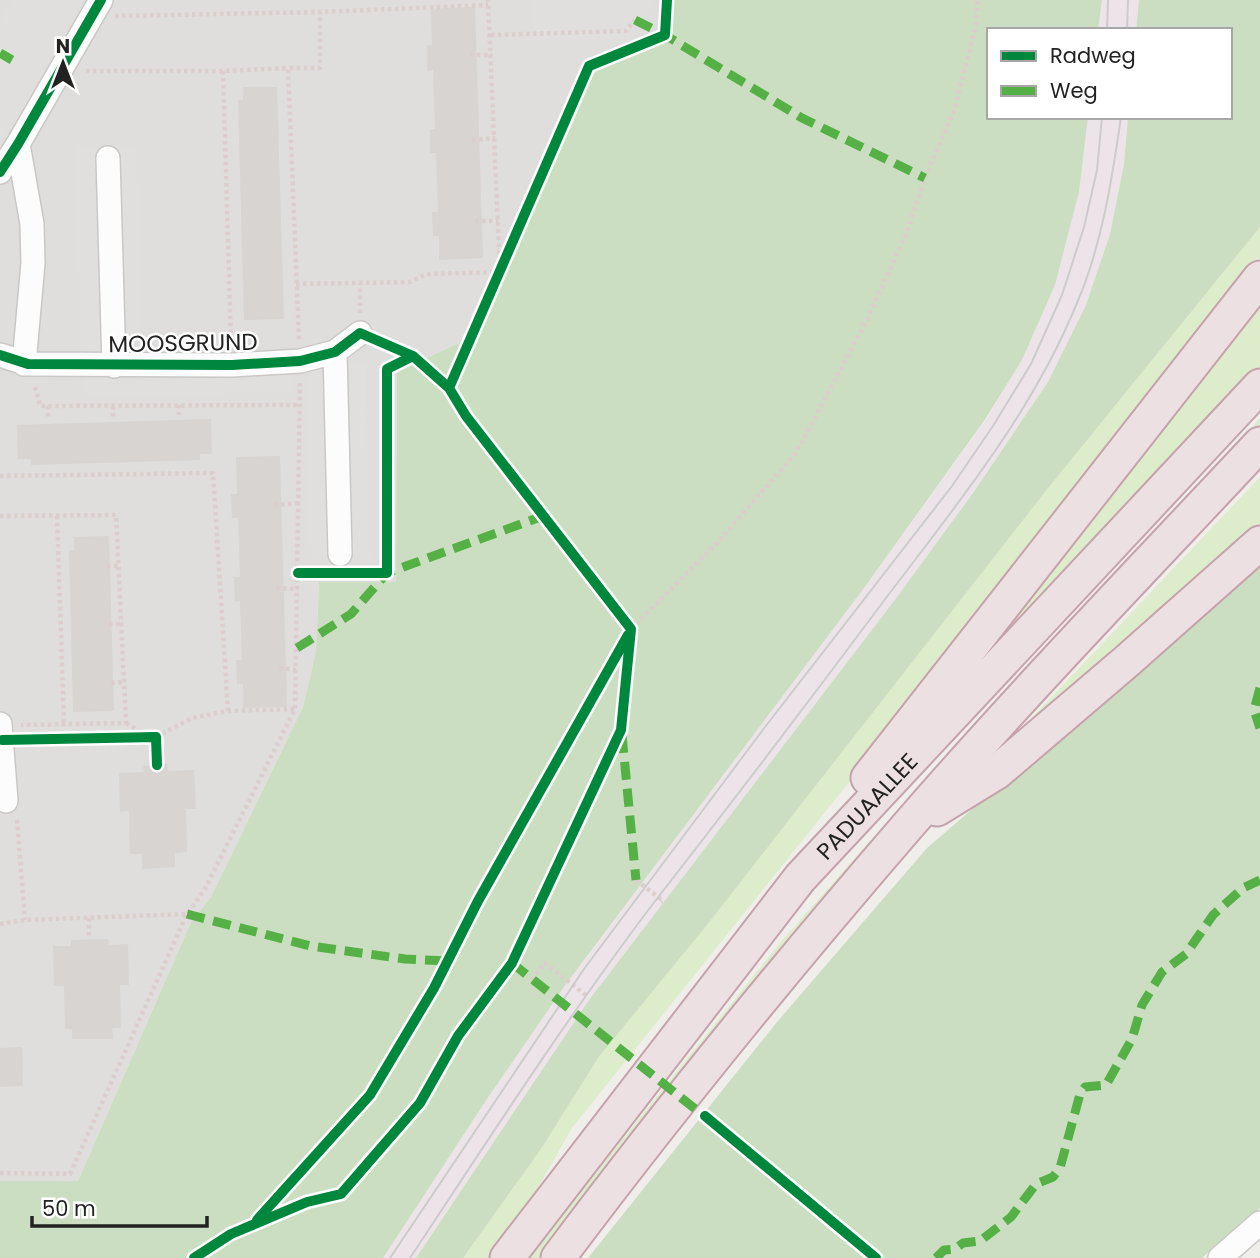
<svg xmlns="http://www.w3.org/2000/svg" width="1260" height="1258" font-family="Poppins,sans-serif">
	<rect width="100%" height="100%" fill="#f0eeeb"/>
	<path fill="#dfdedc" d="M 0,0 L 666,0 L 664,34 L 588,65 L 467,339 L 397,373 L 396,582 L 319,582 L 316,651 L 303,707 L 211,897 L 191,922 L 78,1181 L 0,1181 Z"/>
	<path fill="#ede4e9" d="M 1102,0 L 1139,0 L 1136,30 L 1098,30 Z
		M 1088,117 L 1128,117 L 1124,164 L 1110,234 L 1086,305 L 1048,382 L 973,493 L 897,597 L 589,1000 L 416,1258 L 383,1258 L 485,1102 L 566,984 L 864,588 L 985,421 L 1022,360 L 1055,285 L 1079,192 Z"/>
	<path fill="#ddeccb" d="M 1260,227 L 1260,258 L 842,791 L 572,1128 L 521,1217 L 491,1258 L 463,1258 L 541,1149 L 598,1058 L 707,925 L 1045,492 Z
		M 1260,297 L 1260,368 L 984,658 L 976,654 Z
		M 1260,418 L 1260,432 L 582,1204 L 541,1258 L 530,1258 L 578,1195 L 779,944 L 947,754 Z
		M 1260,477 L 1260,525 L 1011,740 Z"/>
	<path fill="#cbdec1" d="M 670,0 L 1102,0 L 1098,30 L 989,30 L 989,117 L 1088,117 L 1079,192 L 1055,285 L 1022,360 L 984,421 L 864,588 L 566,984 L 485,1102 L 383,1258 L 0,1258 L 0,1181 L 78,1181 L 191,922 L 211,897 L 303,707 L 316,651 L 319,582 L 396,582 L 397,372 L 474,336 L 591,68 L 668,36 Z
		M 1139,0 L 1260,0 L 1260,227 L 1045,492 L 707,925 L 598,1058 L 541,1149 L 463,1258 L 416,1258 L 589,1000 L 897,597 L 973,493 L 1048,382 L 1086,305 L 1110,234 L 1124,164 L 1128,117 L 1230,117 L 1230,30 L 1136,30 Z
		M 1260,561 L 1260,1208 L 1202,1258 L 588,1258 L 777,1022 L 927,848 Z"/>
	<path fill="#e0dfde" d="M 13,0 L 86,0 L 49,71 L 0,144 L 0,23 Z
		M 533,0 L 651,0 L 648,13 L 631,39 L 533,40 Z
		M 136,146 L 141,353 L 81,354 L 76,147 Z
		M 366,365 L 369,561 L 311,561 L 310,368 Z
		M 293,371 L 293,393 L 86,395 L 86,372 Z"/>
	<path fill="#d7d4d2" d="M 475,7 L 483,258 L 439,260 L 439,236 L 433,236 L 432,212 L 438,212 L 436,153 L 430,153 L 430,129 L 435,129 L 433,70 L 427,71 L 427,46 L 432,45 L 431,9 Z
		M 243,87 L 277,87 L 284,319 L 244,320 L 238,100 L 243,100 Z
		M 211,419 L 212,454 L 200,454 L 200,460 L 31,465 L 31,459 L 18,459 L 17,425 Z
		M 280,456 L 287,707 L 243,708 L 243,684 L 237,684 L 236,660 L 242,660 L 240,601 L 235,602 L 234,577 L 240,577 L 238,518 L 232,518 L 231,494 L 237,494 L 236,457 Z
		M 109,536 L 114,711 L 73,712 L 69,550 L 74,550 L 74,537 Z
		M 167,764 L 168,771 L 194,770 L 196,809 L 186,809 L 187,852 L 175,853 L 175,867 L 142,869 L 142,854 L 130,854 L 129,811 L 120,812 L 119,773 L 144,772 L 143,766 Z
		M 108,939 L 109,945 L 128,944 L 129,985 L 120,985 L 121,1028 L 112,1028 L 113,1039 L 72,1039 L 72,1029 L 65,1029 L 64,986 L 54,986 L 53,946 L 71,946 L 71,940 Z
		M 22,1047 L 23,1086 L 0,1087 L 0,1048 Z"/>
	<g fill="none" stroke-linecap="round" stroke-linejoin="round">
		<g stroke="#c9c8c7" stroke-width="26">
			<path id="minor" d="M 18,144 L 32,224 L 33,263 L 24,364
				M 108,158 L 114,366
				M 0,172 L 18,144 L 101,0
				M 335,352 L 340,554
				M 0,355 L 28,364 L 232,365 L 300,361 L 335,352 L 360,333
				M 0,724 L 6,801
				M 1220,1258 L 1260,1223"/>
		</g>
		<g stroke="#c5a2ac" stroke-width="37">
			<g id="highway">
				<path d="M 868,778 L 1260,278"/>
				<path d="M 937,809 L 997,772 L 1127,661 L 1260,543"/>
				<path id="s1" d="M 507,1258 L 800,878 L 1260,386"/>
				<path d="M 558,1258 C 668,1111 785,968 905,829 C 1019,697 1141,571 1260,444"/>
			</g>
		</g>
		<path stroke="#dccecd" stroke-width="4.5" stroke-dasharray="3.5 3.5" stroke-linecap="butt" d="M 115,16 L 320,12 L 488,5
			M 491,35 L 626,31 L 635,20
			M 470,55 L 492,55
			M 86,71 L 223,71 L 288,68
			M 223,71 L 231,343
			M 472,140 L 495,138
			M 475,221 L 498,221
			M 296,284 L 410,282 L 427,274 L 500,272 L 488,0
			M 360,313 L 360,283
			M 299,339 L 288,68 L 320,68 L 320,12
			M 35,387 L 40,406 L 299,405
			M 179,405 L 179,415
			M 48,406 L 48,418
			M 113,406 L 113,417
			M 0,476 L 213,473 L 228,711
			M 274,505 L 299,503
			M 0,516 L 116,515 L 126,723 L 21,725
			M 57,516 L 64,724
			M 107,566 L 118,566
			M 276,588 L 298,589
			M 109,624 L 121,624
			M 631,629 L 716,544 L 796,453 L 868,318 L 907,232 L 925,178 L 954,111 L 976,25 L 977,0
			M 279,668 L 296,670
			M 111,683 L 124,682
			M 126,723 L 148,737
			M 156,737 L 192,718 L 228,711 L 295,709
			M 17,820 L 25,920
			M 636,880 L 663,901 L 661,902
			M 89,918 L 89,939
			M 0,924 L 25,920 L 187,914
			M 532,980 L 545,963 L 587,996
			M 0,1173 L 70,1174 L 187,914 L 205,889 L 295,709 L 300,383"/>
		<use href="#minor" stroke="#fdfcfc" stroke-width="23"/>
		<use href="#highway" stroke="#ece0e2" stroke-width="33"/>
		<path stroke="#ccc" stroke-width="2" d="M 1107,30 L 1108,0
			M 1127,30 L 1128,0
			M 390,1258 L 584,969 L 765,727 L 952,486 L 993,426 L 1031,364 L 1062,295 L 1084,227 L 1097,170 L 1102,117
			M 410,1258 C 488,1140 564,1022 649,909 C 730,805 810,700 889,594 C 959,502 1033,411 1077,303 C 1102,245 1112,179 1121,117"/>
		<path stroke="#55b145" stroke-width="9" stroke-dasharray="18 9" stroke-linecap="butt" d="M 635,20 L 665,35 L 802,118 L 925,178
			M 0,53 L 12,60
			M 297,648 L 351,614 L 387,573 L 543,516
			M 1260,688 L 1254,710 L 1260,728
			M 622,735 L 636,880
			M 187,914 L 310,946 L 405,959 L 448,961
			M 512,963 L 709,1120
			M 936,1258 L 944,1250 L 955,1249 L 963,1243 L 980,1241 L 1011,1217 L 1036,1184 L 1053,1177 L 1060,1168 L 1080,1094 L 1085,1087 L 1106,1085 L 1132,1039 L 1142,1005 L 1162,972 L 1186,954 L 1213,915 L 1243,888 L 1260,880"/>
		<g stroke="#fff" stroke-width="15">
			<path id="cycleway" d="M 0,172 L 18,144 L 101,0
				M 0,355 L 28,364 L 232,365 L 300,361 L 335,352 L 360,333 L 413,356 L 449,388 L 466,416 L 631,629 L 621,730 L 512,963 L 458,1036 L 420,1103 L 341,1194 L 307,1202 L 231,1234 L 194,1258
				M 449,388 L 589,66 L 665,35 L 667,0
				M 298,573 L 387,573 L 387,369 L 413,356
				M 2,740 L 156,737 L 157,765
				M 705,1116 L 876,1258
				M 257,1220 L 370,1095 L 434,988 L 478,901 L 628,635"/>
		</g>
		<use href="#cycleway" stroke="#00873e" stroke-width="10"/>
	</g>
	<g text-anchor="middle" stroke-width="5" stroke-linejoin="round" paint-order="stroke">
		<g font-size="23" fill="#222" stroke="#fff">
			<text transform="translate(183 343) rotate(-1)" y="8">MOOSGRUND</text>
			<text dy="8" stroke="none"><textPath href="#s1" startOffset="578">PADUAALLEE</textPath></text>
		</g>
	</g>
	<rect x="987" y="28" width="245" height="91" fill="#ffffff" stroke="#a7a7a7" stroke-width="2"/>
	<rect x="1001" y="51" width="35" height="10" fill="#00873e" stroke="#a7a7a7" stroke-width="2"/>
	<text x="1050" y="63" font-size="21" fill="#222222">Radweg</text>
	<rect x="1001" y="86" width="35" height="10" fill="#55b145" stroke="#a7a7a7" stroke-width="2"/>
	<text x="1050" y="98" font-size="21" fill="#222222">Weg</text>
	<g transform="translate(63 63)" stroke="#ffffff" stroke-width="5" paint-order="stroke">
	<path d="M0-5L12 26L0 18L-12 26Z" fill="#222222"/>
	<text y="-10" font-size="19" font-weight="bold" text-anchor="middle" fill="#222222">N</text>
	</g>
	<path d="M32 1216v10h175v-10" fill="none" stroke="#222222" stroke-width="3.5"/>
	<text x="42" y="1216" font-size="21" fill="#222222" stroke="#ffffff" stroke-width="5" paint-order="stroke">50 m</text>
</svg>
